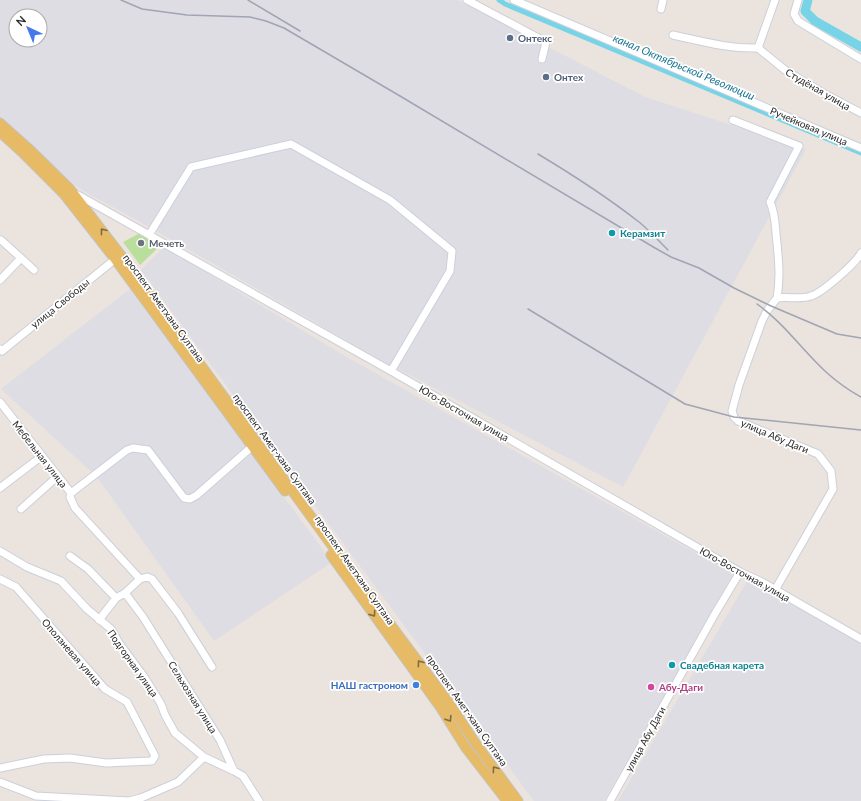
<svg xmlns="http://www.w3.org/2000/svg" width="861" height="801" font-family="Lato,sans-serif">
	<rect width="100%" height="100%" fill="#ebe3dd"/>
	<path fill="#dedde4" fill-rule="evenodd" d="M 0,0 L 457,0 L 645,97 L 806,149 L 623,487 L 383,361 L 144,224 L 80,189 L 0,120 ZM 16,16 L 40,16 L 40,40 L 16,40 Z
		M 164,247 L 345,356 L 733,574 L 604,801 L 534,801 L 141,270 Z
		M 130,289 L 332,562 L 214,641 L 97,477 L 1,389 Z
		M 749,578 L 861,642 L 861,801 L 618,801 Z"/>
	<path fill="#bade9c" d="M 142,232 L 162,244 L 140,265 L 123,242 Z"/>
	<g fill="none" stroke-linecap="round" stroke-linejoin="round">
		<path stroke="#76d4e6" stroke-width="5" d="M 499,0 L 505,4 L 861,153"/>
		<path stroke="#76d4e6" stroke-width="9" d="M 808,0 L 805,11 L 815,21 L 861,47"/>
		<g stroke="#cbd0db" stroke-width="9">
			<path id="minor" d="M 467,0 L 546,42 L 542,59
				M 514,0 L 861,148
				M 798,0 L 794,14 L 798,21 L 861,59
				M 661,9 L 663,0
				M 673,35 C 701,41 728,49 758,48 L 785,70 L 825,94 L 861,113
				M 758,48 L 775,0
				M 733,120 L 799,146 L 770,202 C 775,213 775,222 776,233 C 778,255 781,276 777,298
				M 74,194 L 78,195 L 391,371 L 740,572 L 760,581 L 861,639
				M 149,235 L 191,167 L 291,144 L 390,200 L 452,251 L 450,271 L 391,371
				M 21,258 L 34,270
				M 0,280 L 21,258 L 1,240
				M 0,349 L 2,351 L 119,256
				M 0,402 L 71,493 L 70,497 L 75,508 L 140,579
				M 0,488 L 42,456
				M 71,493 L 127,450 L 133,448 L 148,450 L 184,498 L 190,499 L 197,495 L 255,444
				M 21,509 L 58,476
				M 0,551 L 27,567 L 61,581 L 87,609 L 111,629 L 119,643 L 145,678 L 161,704 L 165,715 L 175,733 L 204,757 L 234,771
				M 70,556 L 88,569 L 116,598
				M 0,579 L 16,587 L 105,689 L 127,702 L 155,756 L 152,761 L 106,763 L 70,758 L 44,759 L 0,768
				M 775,590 L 833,489 L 831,471 L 818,454 L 738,421 L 734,417 L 732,411 L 739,385 L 762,321 L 767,311 L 777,298 C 788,296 800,300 811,296 C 822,293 856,263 861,253
				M 125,593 L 143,617 L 220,740 L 234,771 L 243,776 L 259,801
				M 99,620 L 116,598 L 125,593 L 140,579 L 147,577 L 152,579 L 178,613 L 212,667
				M 0,782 L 36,796 L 129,801 L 141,798 L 178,782 L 204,757
				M 610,801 L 716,612 L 740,572"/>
		</g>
		<g stroke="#c3c3c3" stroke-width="11">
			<path id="major" d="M 0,123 L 28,148 L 70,189 L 120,254 L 352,573 L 449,703 L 476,744 L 518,801
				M 0,132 L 23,153 L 64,194 L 115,259 L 285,491
				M 331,555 L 441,708 L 466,748 L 507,801"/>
		</g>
		<use href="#minor" stroke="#fff" stroke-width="7"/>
		<use href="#major" stroke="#e7bb65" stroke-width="9"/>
		<path stroke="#a0a4b3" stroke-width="1.5" d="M 121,0 L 142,9 L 187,15 L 250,17 L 266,21 L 284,28 L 400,96 L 655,248 L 671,257 L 699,268 L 734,288 L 771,306 L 837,334 L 861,338
			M 248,0 L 300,31
			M 538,154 C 573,175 607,197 639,222 C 649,230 658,240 668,250
			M 757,304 C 784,323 802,350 826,372 C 836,381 848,390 861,397
			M 528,309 L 685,404 L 734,417 L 861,430"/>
	</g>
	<defs><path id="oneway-chevron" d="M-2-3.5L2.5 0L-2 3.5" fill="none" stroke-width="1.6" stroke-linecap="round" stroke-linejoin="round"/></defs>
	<g stroke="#7f6b45">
		<use href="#oneway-chevron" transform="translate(103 231) rotate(-128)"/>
		<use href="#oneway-chevron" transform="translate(373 614) rotate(55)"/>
		<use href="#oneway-chevron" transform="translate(420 663) rotate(-126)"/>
		<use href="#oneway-chevron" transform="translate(449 719) rotate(58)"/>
		<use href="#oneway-chevron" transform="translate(495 769) rotate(-126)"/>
	</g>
	<g fill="#5c6f8a" stroke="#fff" stroke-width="1.5">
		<circle cx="510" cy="38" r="4"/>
		<circle cx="546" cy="77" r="4"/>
	</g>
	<g fill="#0f9aa8" stroke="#fff" stroke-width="1.5">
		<circle cx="612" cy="233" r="4"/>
		<circle cx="672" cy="665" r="4"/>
	</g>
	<circle fill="#6b7280" stroke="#fff" stroke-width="1.5" cx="141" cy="243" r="4"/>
	<circle fill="#3f7fe0" stroke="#fff" stroke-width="1.5" cx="416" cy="685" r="4"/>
	<circle fill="#d1479c" stroke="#fff" stroke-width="1.5" cx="651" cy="687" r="4"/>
	<g text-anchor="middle" stroke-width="3.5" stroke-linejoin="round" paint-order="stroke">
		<g font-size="10" font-weight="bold" fill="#4e5e75" stroke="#fff" text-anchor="start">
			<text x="518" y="42">Онтекс</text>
			<text x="554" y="81">Онтех</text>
		</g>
		<g font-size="10" fill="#2a2a2a" stroke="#fff">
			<text transform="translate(818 89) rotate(30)" y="4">Студёная улица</text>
			<text transform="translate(809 126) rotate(23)" y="4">Ручейковая улица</text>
			<text transform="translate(60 303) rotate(-39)" y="4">улица Свободы</text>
			<text transform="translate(164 308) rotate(54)" y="4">проспект Аметхана Султана</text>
			<text transform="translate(464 413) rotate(30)" y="4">Юго-Восточная улица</text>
			<text transform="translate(775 436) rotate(23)" y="4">улица Абу Даги</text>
			<text transform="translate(275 449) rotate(54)" y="4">проспект Амет-хана Султана</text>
			<text transform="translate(40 454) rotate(52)" y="4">Мебельная улица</text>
			<text transform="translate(355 570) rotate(55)" y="4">проспект Аметхана Султана</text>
			<text transform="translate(745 574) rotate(29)" y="4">Юго-Восточная улица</text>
			<text transform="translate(72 652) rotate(49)" y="4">Оползневая улица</text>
			<text transform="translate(133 663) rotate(55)" y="4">Подгорная улица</text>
			<text transform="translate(193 697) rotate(58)" y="4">Сельхозная улица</text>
			<text transform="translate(467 710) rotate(55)" y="4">проспект Амет-хана Султана</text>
			<text transform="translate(645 739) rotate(-61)" y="4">улица Абу Даги</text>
		</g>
		<g font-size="10" font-weight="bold" fill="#0d838f" stroke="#fff" text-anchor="start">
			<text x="620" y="237">Керамзит</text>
			<text x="680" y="669">Свадебная карета</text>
		</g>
		<g font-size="10" font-weight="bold" fill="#5b616d" stroke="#fff" text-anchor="start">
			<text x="149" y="247">Мечеть</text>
		</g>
		<g font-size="10" font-weight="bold" fill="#366cbe" stroke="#fff" text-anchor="end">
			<text x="408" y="689">НАШ гастроном</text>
		</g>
		<g font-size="10" font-weight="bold" fill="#b23c85" stroke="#fff" text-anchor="start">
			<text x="659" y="691">Абу-Даги</text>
		</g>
		<g font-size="11" font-style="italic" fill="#167491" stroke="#fff">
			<text transform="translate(684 67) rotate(23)" y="4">канал Октябрьской Революции</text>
		</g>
	</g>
	<g transform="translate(28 28) rotate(316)"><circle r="19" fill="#ffffff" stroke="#aaaaaa"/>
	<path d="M0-3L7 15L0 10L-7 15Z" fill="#4777ee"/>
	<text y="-6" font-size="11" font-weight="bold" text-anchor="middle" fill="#2a2a2a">N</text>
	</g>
</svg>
